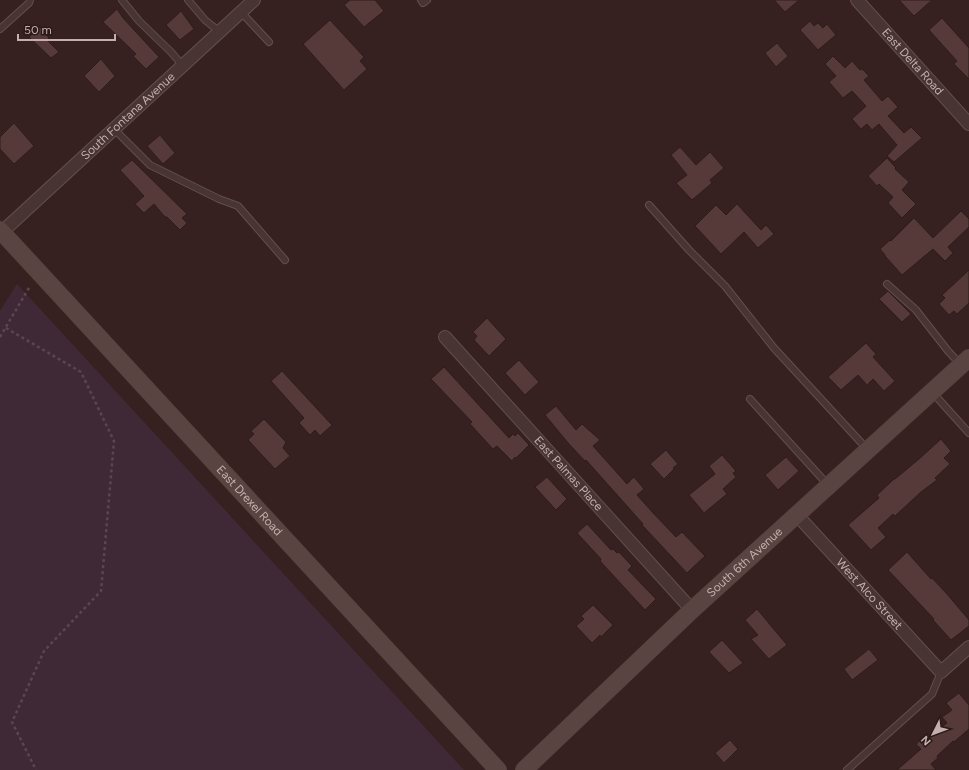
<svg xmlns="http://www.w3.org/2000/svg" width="969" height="770" font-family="Figtree,sans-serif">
	<rect width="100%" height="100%" fill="#372120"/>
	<path fill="#402936" d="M 17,284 L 464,770 L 0,770 L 0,311 Z"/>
	<path fill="#553a39" stroke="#2e1c1b" d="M 350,0 L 375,0 L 384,11 L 364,27 L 344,5 Z
		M 774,0 L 799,0 L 785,12 Z
		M 899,0 L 932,0 L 914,16 Z
		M 117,9 L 123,18 L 159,57 L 146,69 L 133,56 L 136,54 L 103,22 Z
		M 181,11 L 194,29 L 180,40 L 166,25 Z
		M 942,18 L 969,48 L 969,79 L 954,64 L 957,61 L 929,30 Z
		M 330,20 L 364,57 L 360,61 L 367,69 L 344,90 L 303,44 Z
		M 810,21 L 814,26 L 818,23 L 823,28 L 827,24 L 836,35 L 818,50 L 800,30 Z
		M 40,27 L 49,38 L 47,40 L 59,52 L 51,58 L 29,37 Z
		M 777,43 L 788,56 L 776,67 L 765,53 Z
		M 833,56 L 845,68 L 852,61 L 860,70 L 862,69 L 869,76 L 864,80 L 882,101 L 888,96 L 898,107 L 888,116 L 904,133 L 911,127 L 922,138 L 894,162 L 887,156 L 897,145 L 879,124 L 872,130 L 867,124 L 861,129 L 852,119 L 866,106 L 852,91 L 843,98 L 829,82 L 836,76 L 825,64 Z
		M 101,59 L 115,76 L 99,92 L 84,76 Z
		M 14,123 L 34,146 L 14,164 L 0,149 L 0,137 Z
		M 160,135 L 175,153 L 163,164 L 147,146 Z
		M 680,147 L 696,165 L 710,152 L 724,168 L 710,180 L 712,183 L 692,200 L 676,183 L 687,175 L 671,155 Z
		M 887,158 L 896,168 L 895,169 L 909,182 L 902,190 L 916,204 L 902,218 L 888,203 L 893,197 L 879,184 L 877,186 L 868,176 Z
		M 132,160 L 187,214 L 182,218 L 187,223 L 180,230 L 167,217 L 165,217 L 154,204 L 144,213 L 135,204 L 144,196 L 120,170 Z
		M 737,204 L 761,230 L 766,225 L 774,234 L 758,248 L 744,232 L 721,254 L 695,226 L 716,205 L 726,215 Z
		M 961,211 L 969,219 L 969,227 L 948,247 L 953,253 L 945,261 L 933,249 L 902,275 L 885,256 L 885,255 L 880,249 L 890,240 L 891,241 L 914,218 L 933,238 Z
		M 969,270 L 969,303 L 957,314 L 954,311 L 949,315 L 939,304 L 945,298 L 942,295 Z
		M 888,291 L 911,314 L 902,322 L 879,299 Z
		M 487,318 L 506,339 L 489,356 L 474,340 L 477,336 L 473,332 Z
		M 866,343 L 876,354 L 873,357 L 895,381 L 884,391 L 873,379 L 867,385 L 858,375 L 841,390 L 828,377 Z
		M 519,360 L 539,382 L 525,395 L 505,373 Z
		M 444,367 L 509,438 L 513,434 L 515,436 L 518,433 L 529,445 L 516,458 L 515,457 L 512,461 L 497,446 L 493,449 L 470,424 L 472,422 L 431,379 Z
		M 282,371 L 332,425 L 320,436 L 315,430 L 310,435 L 299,423 L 304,418 L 271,381 Z
		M 556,406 L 576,430 L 582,424 L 600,440 L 593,446 L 627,484 L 634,477 L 644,489 L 637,495 L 654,514 L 676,537 L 682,532 L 705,556 L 687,573 L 642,525 L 643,524 L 586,460 L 585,461 L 569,444 L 545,415 Z
		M 264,419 L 286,442 L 283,448 L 290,456 L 275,469 L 248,440 L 254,434 L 251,431 Z
		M 941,439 L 951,451 L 944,458 L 950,464 L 935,478 L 937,480 L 921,492 L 895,516 L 893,514 L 878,528 L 886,537 L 871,550 L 848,525 L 879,498 L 877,495 L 894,479 L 895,479 L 919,459 Z
		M 666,450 L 678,464 L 673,468 L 674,469 L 664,479 L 650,464 Z
		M 722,455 L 736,471 L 733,473 L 736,477 L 723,489 L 727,494 L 704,513 L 689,495 L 715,474 L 709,466 Z
		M 786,457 L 799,471 L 778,490 L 765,475 Z
		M 547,477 L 567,499 L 556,510 L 535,487 Z
		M 587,524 L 611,550 L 613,549 L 617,553 L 619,552 L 632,566 L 628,570 L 656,599 L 645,610 L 600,561 L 601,559 L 577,533 Z
		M 907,552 L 931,579 L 932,578 L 947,594 L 969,620 L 969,626 L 951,640 L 933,620 L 934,619 L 888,570 Z
		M 593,605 L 613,625 L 601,637 L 600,635 L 592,643 L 576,626 L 584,619 L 581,616 Z
		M 757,609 L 787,645 L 769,659 L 751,639 L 758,635 L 745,620 Z
		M 722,640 L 743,663 L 729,673 L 709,652 Z
		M 869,649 L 878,660 L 852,680 L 844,669 Z
		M 959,693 L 969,705 L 969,729 L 954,742 L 953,741 L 937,756 L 938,758 L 931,764 L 936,770 L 897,770 L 921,749 L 916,744 L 927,734 L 930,736 L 947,723 L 942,717 L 952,710 L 946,703 Z
		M 730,740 L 738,749 L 724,763 L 715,753 Z"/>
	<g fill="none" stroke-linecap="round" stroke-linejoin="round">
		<g stroke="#624f4e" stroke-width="8">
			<path id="lane" d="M 122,0 L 139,21 L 171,52 L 183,66
				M 188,0 L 205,20 L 220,32
				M 421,0 L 423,3 L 427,0
				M 241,12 L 269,42
				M 0,29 L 29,3 L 30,0
				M 114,129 L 150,165 L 219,199 L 238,206 L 285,260
				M 649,205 L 689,250 L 725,286 L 774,348 L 867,449
				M 887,284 L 916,310 L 948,351 L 960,364
				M 933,393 L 969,433
				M 750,399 L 828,485
				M 847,770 L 932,694 L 941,672"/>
		</g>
		<g stroke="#624f4e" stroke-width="14">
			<g id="street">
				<path id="s1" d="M 857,0 L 969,124"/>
				<path id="s2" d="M 2,232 L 254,0"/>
				<path id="s3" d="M 445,337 L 692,610"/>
				<path id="s4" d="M 797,515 L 941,672 L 969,647"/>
			</g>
		</g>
		<g stroke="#513e3d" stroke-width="18">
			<g id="secondary">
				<path id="s5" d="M 0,230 L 498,770"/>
				<path id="s6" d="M 524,770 L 692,610 L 969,358"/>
			</g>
		</g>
		<path stroke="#5c464e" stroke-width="2.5" stroke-dasharray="3 3" stroke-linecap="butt" d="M 6,328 L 81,372 L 114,441 L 101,591 L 44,651 L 12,722 L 36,770
			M 0,337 L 30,286"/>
		<use href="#lane" stroke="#473433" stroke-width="6"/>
		<use href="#street" stroke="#473433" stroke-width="12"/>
		<use href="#secondary" stroke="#5a4441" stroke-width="17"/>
	</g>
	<g text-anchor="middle" stroke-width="3" stroke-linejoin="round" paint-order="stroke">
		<g font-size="12" fill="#c4afad" stroke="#2c1a19">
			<text dy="4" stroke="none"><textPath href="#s1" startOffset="83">East Delta Road</textPath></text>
			<text dy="4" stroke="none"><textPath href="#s2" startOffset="171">South Fontana Avenue</textPath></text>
			<text dy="4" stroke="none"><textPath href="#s3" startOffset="184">East Palmas Place</textPath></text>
			<text dy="4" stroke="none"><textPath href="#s5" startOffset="368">East Drexel Road</textPath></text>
			<text dy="4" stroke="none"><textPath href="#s6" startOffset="303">South 6th Avenue</textPath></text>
			<text dy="4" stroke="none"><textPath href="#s4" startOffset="107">West Alco Street</textPath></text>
		</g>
	</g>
	<g transform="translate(933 734) rotate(228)" stroke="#2c1a19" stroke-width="3" paint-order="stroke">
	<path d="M0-3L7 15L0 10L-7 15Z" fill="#c4afad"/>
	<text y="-6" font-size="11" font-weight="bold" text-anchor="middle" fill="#c4afad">N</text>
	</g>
	<path d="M18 34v6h97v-6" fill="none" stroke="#c4afad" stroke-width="2"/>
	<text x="24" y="34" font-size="12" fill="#c4afad" stroke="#2c1a19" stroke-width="3" paint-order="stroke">50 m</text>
</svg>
